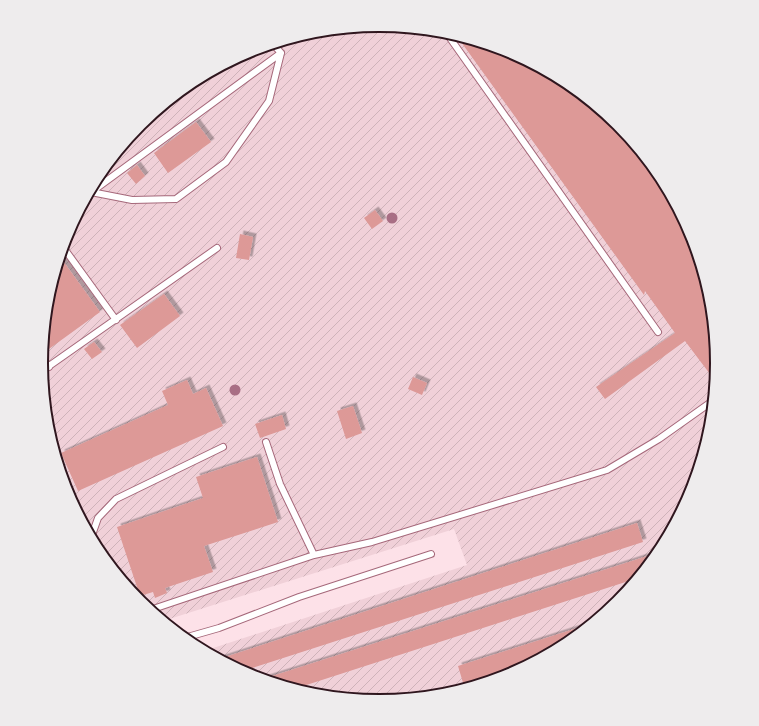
<svg xmlns="http://www.w3.org/2000/svg" width="759" height="726" font-family="Montserrat,sans-serif">
	<defs>
		<pattern id="industrial-furrows" width="10" height="10" patternUnits="userSpaceOnUse"><rect width="10" height="10" fill="#f0d0d8"/><path d="M-1 1l2-2M0 10L10 0M9 11l2-2" fill="none" stroke="#ceb2b9"/></pattern>
		<filter id="shadow"><feDropShadow dx="3.5" dy="-3.5" stdDeviation="0" flood-color="#0004"/></filter>
	</defs>
	<rect width="100%" height="100%" fill="#fde1e8"/>
	<path fill="url(#industrial-furrows)" d="M 380,25 L 446,32 L 509,51 L 567,82 L 619,124 L 692,234 L 711,297 L 717,363 L 711,429 L 692,493 L 660,551 L 618,602 L 567,644 L 516,671 L 445,695 L 379,701 L 313,694 L 250,675 L 204,651 L 467,565 L 454,529 L 163,621 L 140,602 L 98,551 L 67,492 L 48,429 L 42,363 L 48,297 L 67,233 L 99,175 L 138,127 L 192,82 L 250,51 L 314,31 Z"/>
	<path fill="#dd9997" filter="url(#shadow)" d="M 456,35 L 509,51 L 567,82 L 619,124 L 661,175 L 692,234 L 711,297 L 717,363 L 716,382 L 685,341 L 605,399 L 596,387 L 675,333 L 645,291 L 644,295 Z
		M 196,122 L 211,142 L 168,173 L 154,153 Z
		M 137,165 L 145,176 L 136,184 L 127,173 Z
		M 375,210 L 383,221 L 372,229 L 364,218 Z
		M 240,234 L 253,237 L 249,260 L 236,258 Z
		M 60,257 L 100,312 L 42,354 L 48,297 Z
		M 164,294 L 180,316 L 137,348 L 120,325 Z
		M 94,342 L 102,352 L 92,359 L 84,349 Z
		M 413,377 L 427,383 L 422,395 L 408,389 Z
		M 187,380 L 193,394 L 206,388 L 223,426 L 78,491 L 61,453 L 168,405 L 162,391 Z
		M 353,406 L 362,433 L 346,439 L 337,411 Z
		M 282,415 L 286,429 L 260,438 L 255,424 Z
		M 257,457 L 278,522 L 204,546 L 213,572 L 165,588 L 167,593 L 155,598 L 153,592 L 140,596 L 117,527 L 203,498 L 196,477 Z
		M 637,523 L 643,542 L 243,671 L 219,659 Z
		M 660,552 L 638,578 L 294,689 L 263,679 Z
		M 593,623 L 567,644 L 528,665 L 464,686 L 458,666 Z"/>
	<g fill="none" stroke-linecap="round" stroke-linejoin="round">
		<g stroke="#a5687a" stroke-width="8">
			<path id="lane" d="M 445,31 L 658,332
				M 275,46 L 283,41
				M 91,192 L 132,200 L 176,199 L 226,162 L 269,101 L 281,53
				M 90,193 L 281,53 L 273,44
				M 63,247 L 116,320
				M 42,357 L 49,367
				M 42,371 L 217,248
				M 266,442 L 280,484 L 314,555
				M 93,541 L 92,535 L 98,518 L 116,499 L 223,447
				M 150,610 L 314,555 L 372,542 L 607,470 L 659,439 L 714,400
				M 184,638 L 219,628 L 299,597 L 431,554"/>
		</g>
		<use href="#lane" stroke="#fff" stroke-width="6"/>
	</g>
	<g fill="#a86e84">
		<circle cx="392" cy="218" r="5.5"/>
		<circle cx="235" cy="390" r="5.5"/>
	</g>
	<path d="M0 0H759V726H0ZM48 363a331 331 0 1 1 662 0a331 331 0 1 1-662 0Z" fill="#eeeced" fill-rule="evenodd"/>
	<path fill="none" stroke="#2f161e" stroke-width="2" d="M48 363a331 331 0 1 1 662 0a331 331 0 1 1-662 0Z"/>
</svg>
